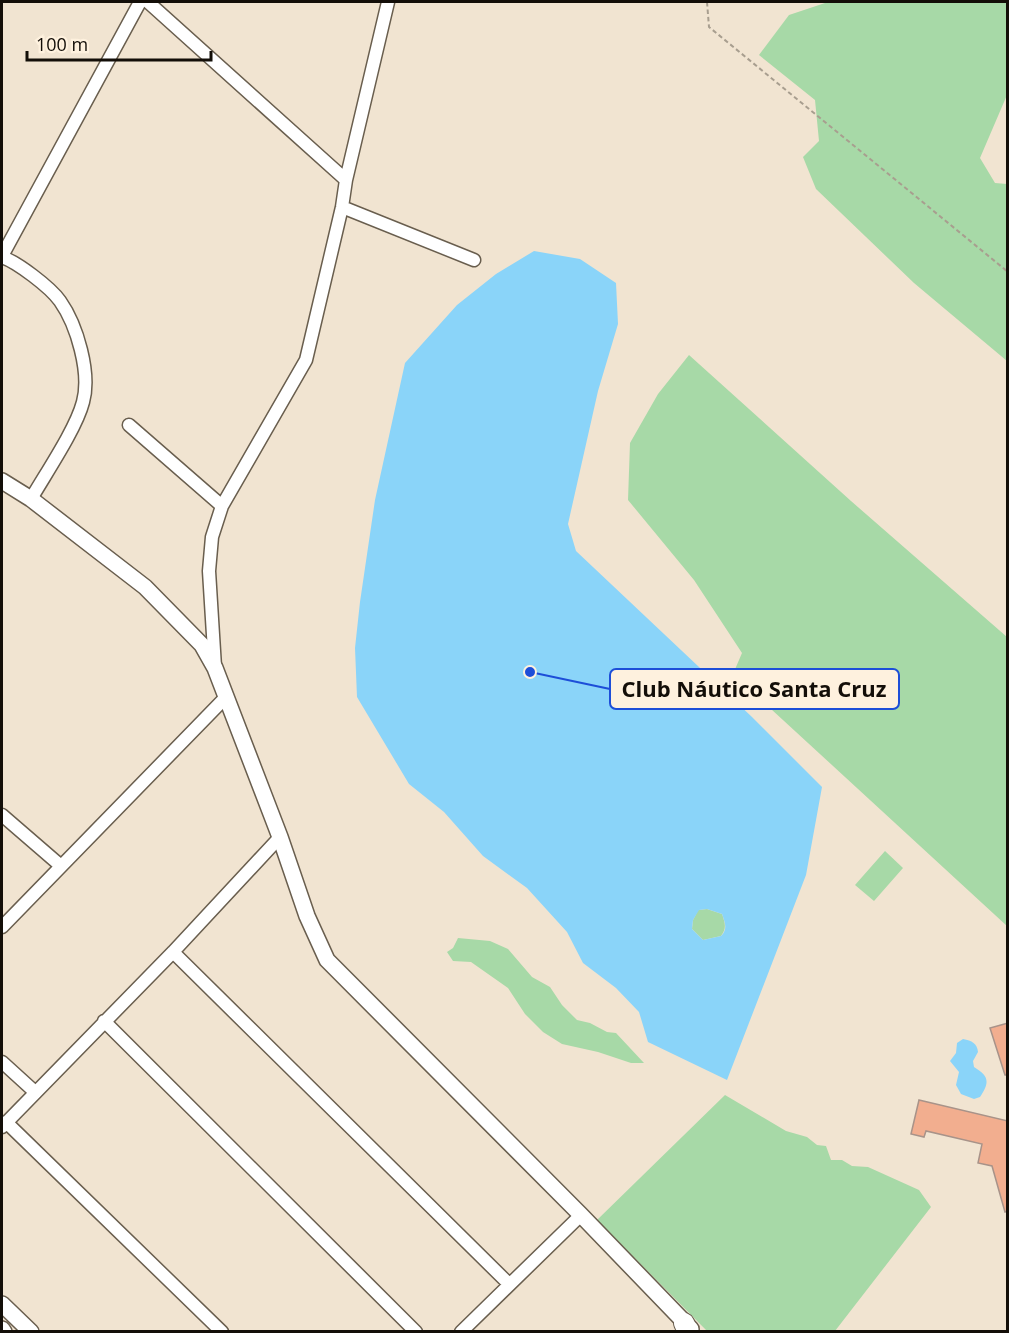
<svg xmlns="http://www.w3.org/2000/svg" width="1009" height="1333" font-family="'Open Sans',sans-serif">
	<rect width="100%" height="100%" fill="#f1e4d1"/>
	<path fill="#a7d9a7" d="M 828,2 L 1007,2 L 1007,95 L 980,158 L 995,183 L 1007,184 L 1007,361 L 914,283 L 816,189 L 803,157 L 819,141 L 815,100 L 759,55 L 789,15 Z
		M 689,355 L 851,501 L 1007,637 L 1007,926 L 733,674 L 742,653 L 694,580 L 628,500 L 630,443 L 658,394 Z
		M 885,851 L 903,868 L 874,901 L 855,885 Z
		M 707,909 L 722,914 C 725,923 727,928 721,936 L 703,940 L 692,929 L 693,920 L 698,910 Z
		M 458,938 L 490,941 L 508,949 L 532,977 L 550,987 L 562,1005 L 577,1020 L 590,1023 L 607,1032 L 616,1033 L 644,1063 L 631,1063 L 598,1052 L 562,1044 L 543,1032 L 525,1014 L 508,988 L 471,962 L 453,961 L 447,952 L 453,948 Z
		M 725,1095 L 786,1131 L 807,1137 L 817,1145 L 826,1146 L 831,1160 L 842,1160 L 852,1166 L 868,1167 L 919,1190 L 931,1207 L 835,1331 L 707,1331 L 597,1220 Z"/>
	<path fill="#8ad4f9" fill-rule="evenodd" d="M 534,251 L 580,259 L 616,283 L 618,324 L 598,391 L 568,524 L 576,551 L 752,717 L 822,787 L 806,875 L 727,1080 L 648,1042 L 639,1012 L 616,988 L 583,963 L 567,932 L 527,888 L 483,856 L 444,812 L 409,784 L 357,697 L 355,648 L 360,602 L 375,500 L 405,363 L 457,305 L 496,274 ZM 707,909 L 722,914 C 725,923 728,929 721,936 L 703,940 L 692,929 L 693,920 L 699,910 Z
		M 963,1039 C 972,1041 977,1043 978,1052 L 973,1061 L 974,1067 C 989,1076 990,1082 980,1097 L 974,1099 L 961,1094 L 956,1085 L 959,1072 L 950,1061 L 956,1053 L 957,1043 Z"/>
	<path fill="#f2ae8f" stroke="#a89389" stroke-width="1.5" d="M 1008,1023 L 1008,1075 L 1005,1075 L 990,1028 Z
		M 919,1100 L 1008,1121 L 1008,1211 L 1005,1212 L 992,1166 L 978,1163 L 982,1144 L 926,1131 L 924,1137 L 911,1134 Z"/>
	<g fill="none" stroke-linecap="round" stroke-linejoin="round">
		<g stroke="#695e4e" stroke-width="15">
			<path id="minor" d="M 148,2 L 346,180
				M 342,207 L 474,260
				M 2,256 L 140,2
				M 2,257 C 17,262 50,287 60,301 C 77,325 91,373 83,402 C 76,429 46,473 31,499
				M 129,425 L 222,506
				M 215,667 L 209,571 L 212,537 L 222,506 L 306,360 L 342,207 L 346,180 L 388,2
				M 2,815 L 61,866
				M 2,927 L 226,697
				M 173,952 L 509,1284
				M 104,1021 L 416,1332
				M 2,1062 L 35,1092
				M 6,1122 L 222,1332
				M 2,1127 L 173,952 L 280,837
				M 461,1332 L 581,1215"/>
		</g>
		<g stroke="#695e4e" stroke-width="18">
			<path id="tertiary" d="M 2,481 L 31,499 L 145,587 L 202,645 L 215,668 L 280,837 L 307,916 L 327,960 L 581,1215 L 691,1329
				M 2,1304 L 31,1332
				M 2,1329 L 4,1332"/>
		</g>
		<g stroke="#695e4e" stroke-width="22">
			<path id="primary" d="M 684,1323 L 688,1332"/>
		</g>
		<path stroke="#a89e8f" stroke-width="2" stroke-dasharray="4.5 3" stroke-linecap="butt" d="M 707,2 L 709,27 L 1008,272"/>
		<use href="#minor" stroke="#fff" stroke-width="12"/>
		<use href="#tertiary" stroke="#fff" stroke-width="15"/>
		<use href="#primary" stroke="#fff" stroke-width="20"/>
	</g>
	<path fill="none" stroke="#1d4ed8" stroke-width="2" d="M530 672L610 689"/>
	<circle fill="#1d4ed8" stroke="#fef1de" stroke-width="2" cx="530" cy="672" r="6"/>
	<rect fill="#fef1de" stroke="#1d4ed8" stroke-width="2" x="610" y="669" width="289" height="40" rx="6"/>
	<g font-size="22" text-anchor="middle" font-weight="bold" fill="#130e08">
		<text x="754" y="697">Club Náutico Santa Cruz</text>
	</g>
	<rect width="1009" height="1333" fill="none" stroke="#130e08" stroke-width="6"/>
	<path d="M27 51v9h184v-9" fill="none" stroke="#130e08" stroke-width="3"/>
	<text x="36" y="51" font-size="18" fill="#130e08" stroke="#fef1de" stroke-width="4.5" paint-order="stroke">100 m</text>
</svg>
